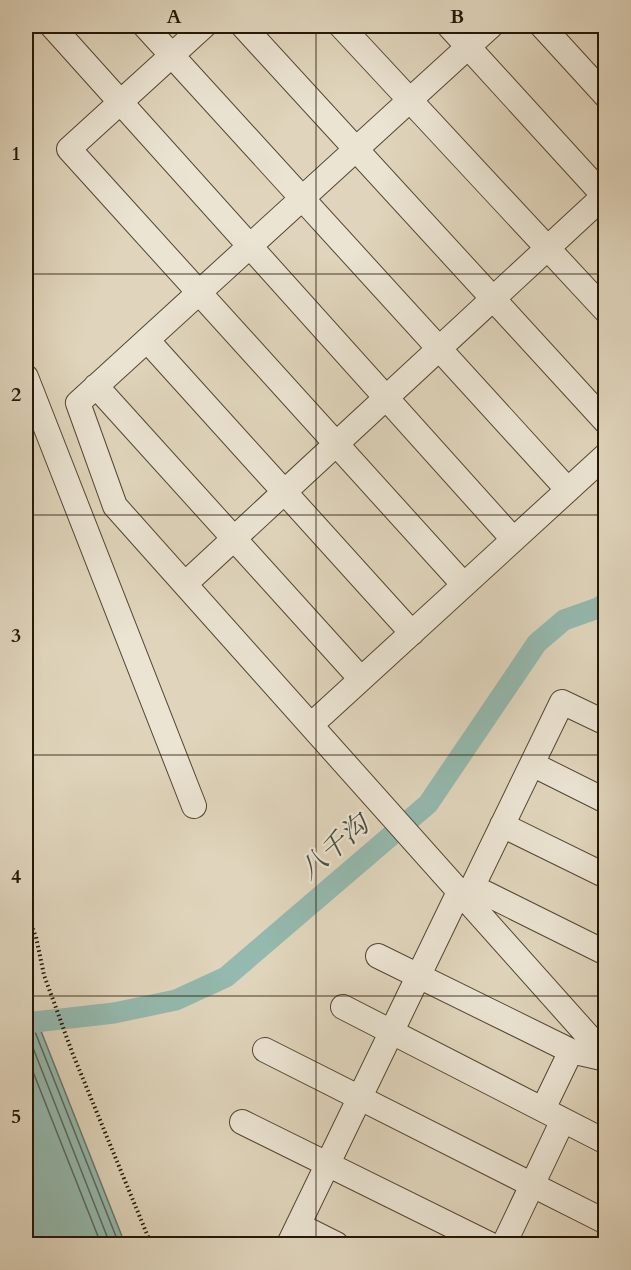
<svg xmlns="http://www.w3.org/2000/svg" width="631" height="1270" font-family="Cardo,'Noto Serif SC',serif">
	<rect width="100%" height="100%" fill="#e0d5bc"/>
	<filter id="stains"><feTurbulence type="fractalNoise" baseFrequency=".00333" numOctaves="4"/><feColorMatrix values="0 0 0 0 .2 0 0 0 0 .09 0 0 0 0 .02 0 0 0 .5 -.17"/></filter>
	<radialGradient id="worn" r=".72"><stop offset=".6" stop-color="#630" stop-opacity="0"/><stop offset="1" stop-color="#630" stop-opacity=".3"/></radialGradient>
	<path fill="#94b9ae" stroke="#67786a" stroke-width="1.5" d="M 26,993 L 125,1244 L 26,1244 Z"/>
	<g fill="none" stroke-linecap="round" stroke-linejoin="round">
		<path stroke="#5c685a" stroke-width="1.5" d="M 26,1009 L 119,1244
			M 26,1030 L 110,1244
			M 26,1054 L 101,1244"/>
		<path stroke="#94b9ae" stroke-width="21" d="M 26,1023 L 114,1013 L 176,1000 L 226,977 L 428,804 L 537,643 L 564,620 L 598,608 L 606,603"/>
		<g stroke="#534633" stroke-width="26">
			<path id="minor" d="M 52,26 L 513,539
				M 145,26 L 568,490
				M 204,26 L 69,149 L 464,585
				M 243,26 L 606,422
				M 341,26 L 606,311
				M 449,26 L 606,198
				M 491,26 L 78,403 L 115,506 L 606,1056
				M 542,26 L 606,96
				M 147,340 L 412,633
				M 26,377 L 194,806
				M 96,386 L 361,679
				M 185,584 L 606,194
				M 311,725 L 606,455
				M 532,764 L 606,801
				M 502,825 L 606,876
				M 473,887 L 606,953
				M 466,900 L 562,702 L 606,723
				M 378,956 L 571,1051 L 606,1059
				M 343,1007 L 606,1142
				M 265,1050 L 606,1222
				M 543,1109 L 571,1051
				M 242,1122 L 489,1244
				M 298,1225 L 336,1244
				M 289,1244 L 459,892
				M 504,1244 L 563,1120"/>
		</g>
		<path stroke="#241705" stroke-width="4" stroke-dasharray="1.5 3" stroke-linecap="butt" d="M 26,912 L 36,937 L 44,975 L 72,1052 L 151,1244"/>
		<use href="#minor" stroke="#ebe4d3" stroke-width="24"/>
	</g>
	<path fill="none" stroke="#241705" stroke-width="1.5" stroke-opacity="0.55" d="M 316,26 L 316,1244M 26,274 L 606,274M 26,515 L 606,515M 26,755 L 606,755M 26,996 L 606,996"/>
	<g text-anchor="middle" stroke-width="4.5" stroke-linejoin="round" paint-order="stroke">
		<g font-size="27" font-style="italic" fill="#4b5040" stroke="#ebe4d3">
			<text transform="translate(334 847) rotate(-41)" y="9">八千沟</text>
		</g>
	</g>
	<rect width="631" height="1270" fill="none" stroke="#e0d5bc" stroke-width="66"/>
	<rect x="33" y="33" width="565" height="1204" fill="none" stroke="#241705" stroke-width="2"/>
	<g font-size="20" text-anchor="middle" font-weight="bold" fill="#241705">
		<text x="174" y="23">A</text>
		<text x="457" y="23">B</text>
		<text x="16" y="160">1</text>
		<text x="16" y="401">2</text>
		<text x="16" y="642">3</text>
		<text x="16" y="883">4</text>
		<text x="16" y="1123">5</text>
	</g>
	<rect width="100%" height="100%" filter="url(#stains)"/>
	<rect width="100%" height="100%" fill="url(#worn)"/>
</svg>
